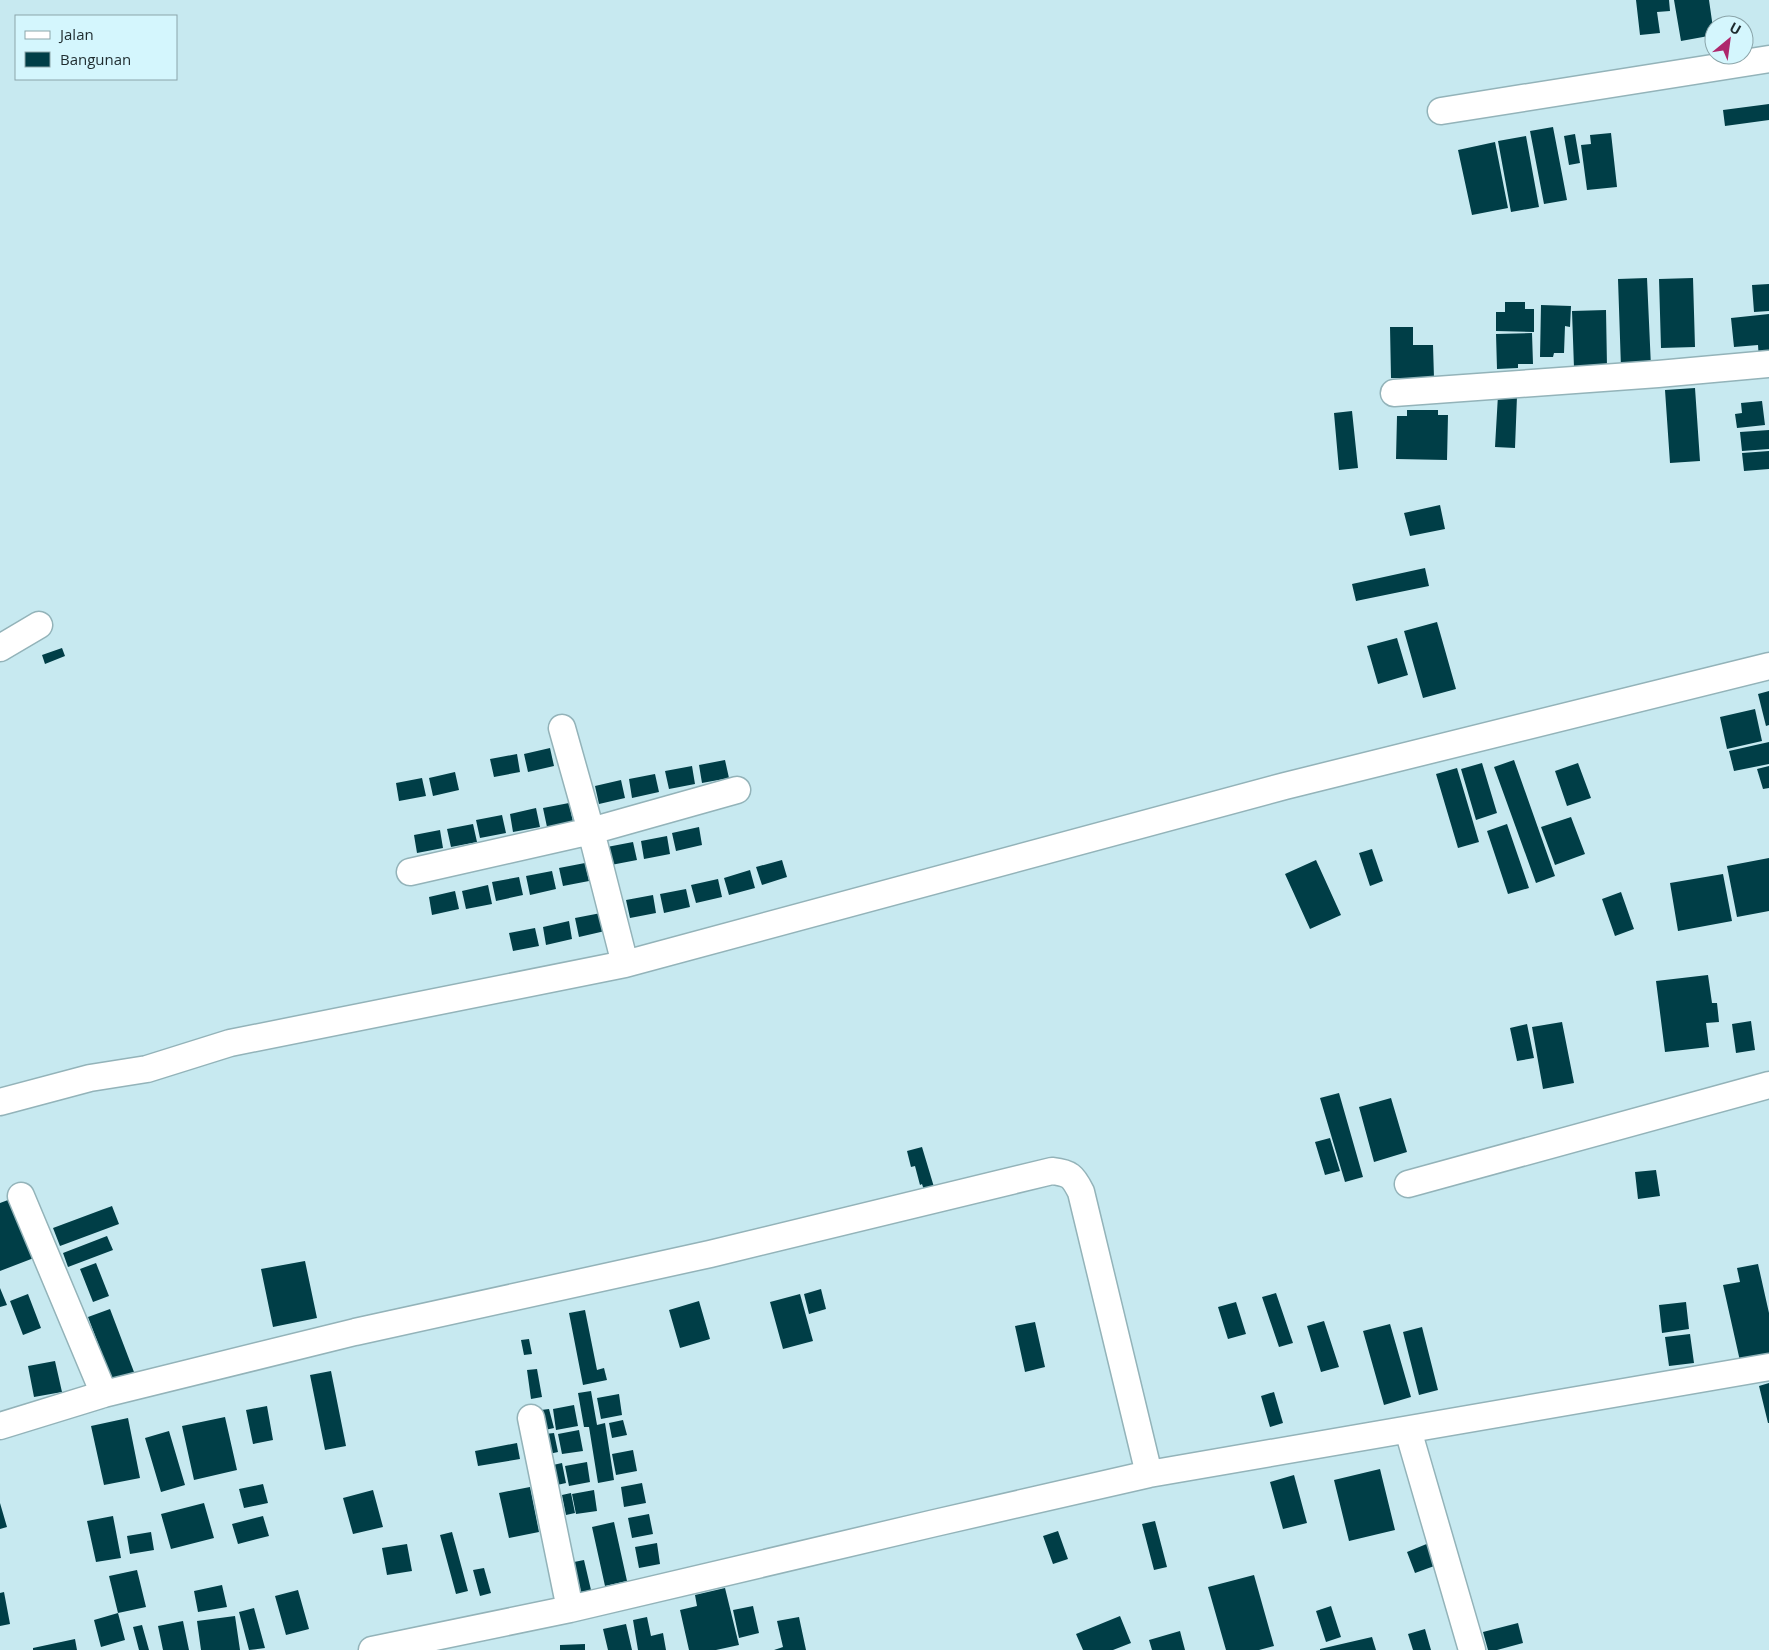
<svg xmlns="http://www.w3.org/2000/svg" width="1769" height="1650" font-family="'Open Sans',sans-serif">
	<rect width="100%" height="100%" fill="#c7e9f0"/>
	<path fill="#003e47" d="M 1636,0 L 1669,0 L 1670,11 L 1657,12 L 1660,33 L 1640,35 Z
		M 1674,0 L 1709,0 L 1714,35 L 1681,41 Z
		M 1769,104 L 1769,120 L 1725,126 L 1723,110 Z
		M 1553,127 L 1567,200 L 1544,204 L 1530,131 Z
		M 1611,133 L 1617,187 L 1587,190 L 1581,145 L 1591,144 L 1590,135 Z
		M 1575,134 L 1580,163 L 1569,165 L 1564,136 Z
		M 1526,136 L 1539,207 L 1511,212 L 1498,141 Z
		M 1495,142 L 1508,208 L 1472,215 L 1458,150 Z
		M 1647,278 L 1651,367 L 1621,368 L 1618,279 Z
		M 1693,278 L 1695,347 L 1661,348 L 1659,279 Z
		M 1769,284 L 1769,311 L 1754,312 L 1752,285 Z
		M 1505,302 L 1525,302 L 1525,309 L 1534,309 L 1534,332 L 1496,331 L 1496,312 L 1505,312 Z
		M 1541,305 L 1571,306 L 1570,327 L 1565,326 L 1564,353 L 1554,353 L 1553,357 L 1540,357 Z
		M 1606,310 L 1607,367 L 1574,368 L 1572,311 Z
		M 1769,314 L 1769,359 L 1759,360 L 1758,345 L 1734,347 L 1731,318 Z
		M 1390,327 L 1413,327 L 1413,345 L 1433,345 L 1434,378 L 1391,378 Z
		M 1532,333 L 1533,364 L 1518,364 L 1518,368 L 1497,369 L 1496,334 Z
		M 1695,388 L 1700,461 L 1670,463 L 1665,390 Z
		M 1498,395 L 1517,396 L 1515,448 L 1495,447 Z
		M 1762,401 L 1765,425 L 1737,428 L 1735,414 L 1742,413 L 1741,403 Z
		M 1407,410 L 1438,410 L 1438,415 L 1448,415 L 1447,460 L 1396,459 L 1397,416 L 1407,416 Z
		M 1352,411 L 1358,468 L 1339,470 L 1334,413 Z
		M 1769,430 L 1769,449 L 1742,451 L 1740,432 Z
		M 1769,451 L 1769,469 L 1744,471 L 1742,453 Z
		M 1440,505 L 1445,529 L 1410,536 L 1404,513 Z
		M 1425,568 L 1429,586 L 1356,601 L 1352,584 Z
		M 1437,622 L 1456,689 L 1423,698 L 1404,631 Z
		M 1397,638 L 1408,675 L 1378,684 L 1367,646 Z
		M 62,648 L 65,656 L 45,664 L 42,655 Z
		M 1769,691 L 1769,725 L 1766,726 L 1758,694 Z
		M 1755,709 L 1762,741 L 1727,749 L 1720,717 Z
		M 1769,742 L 1769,764 L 1734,771 L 1729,751 Z
		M 550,748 L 554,766 L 528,772 L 524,754 Z
		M 517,754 L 520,772 L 494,777 L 490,759 Z
		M 725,760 L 729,778 L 702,783 L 699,765 Z
		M 1514,760 L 1555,876 L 1536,883 L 1494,767 Z
		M 1482,763 L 1497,813 L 1476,820 L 1461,769 Z
		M 1578,763 L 1591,798 L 1567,806 L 1555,771 Z
		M 692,766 L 695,784 L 669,789 L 665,771 Z
		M 1769,766 L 1769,788 L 1763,789 L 1757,769 Z
		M 1457,768 L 1479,842 L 1458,848 L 1436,774 Z
		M 455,772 L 459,790 L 433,796 L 429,778 Z
		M 655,774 L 659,792 L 632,798 L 629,779 Z
		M 422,778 L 426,796 L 399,801 L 396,783 Z
		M 621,780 L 625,798 L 599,804 L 595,786 Z
		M 569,803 L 573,822 L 547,827 L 543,808 Z
		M 536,808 L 540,827 L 513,832 L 510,814 Z
		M 502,815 L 506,833 L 480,838 L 476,820 Z
		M 1571,817 L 1585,854 L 1555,865 L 1541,827 Z
		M 473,824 L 477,842 L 451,847 L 447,829 Z
		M 1507,824 L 1529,888 L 1508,894 L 1487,831 Z
		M 699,827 L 702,845 L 676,851 L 672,833 Z
		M 440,830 L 443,848 L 417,853 L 414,835 Z
		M 667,836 L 670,854 L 644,859 L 641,841 Z
		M 633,842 L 637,860 L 611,865 L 607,847 Z
		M 1372,849 L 1383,881 L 1370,886 L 1359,853 Z
		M 1769,858 L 1769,911 L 1737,917 L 1727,866 Z
		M 782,860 L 787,877 L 762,885 L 756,867 Z
		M 1316,860 L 1341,915 L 1310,929 L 1285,874 Z
		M 585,863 L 589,881 L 563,886 L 559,868 Z
		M 750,870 L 755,888 L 729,895 L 724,878 Z
		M 552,871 L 556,889 L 530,895 L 526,876 Z
		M 1723,874 L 1732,921 L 1678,931 L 1670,883 Z
		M 519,877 L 523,895 L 496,901 L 492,882 Z
		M 718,879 L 722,897 L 696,903 L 691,885 Z
		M 488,885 L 492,904 L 466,909 L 462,891 Z
		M 686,889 L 690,907 L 664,913 L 660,894 Z
		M 455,891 L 459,909 L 432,915 L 429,897 Z
		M 1621,892 L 1634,929 L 1615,936 L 1602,899 Z
		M 653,895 L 656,913 L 630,918 L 626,900 Z
		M 601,913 L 605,931 L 579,937 L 575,918 Z
		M 569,921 L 572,939 L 546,945 L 543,927 Z
		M 535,928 L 539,946 L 513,951 L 509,933 Z
		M 1708,975 L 1712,1003 L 1717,1003 L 1719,1022 L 1706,1023 L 1709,1047 L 1665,1052 L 1656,981 Z
		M 1751,1021 L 1755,1050 L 1736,1053 L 1732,1024 Z
		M 1562,1022 L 1574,1083 L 1543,1089 L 1532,1027 Z
		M 1527,1024 L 1534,1058 L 1517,1061 L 1510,1028 Z
		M 1339,1093 L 1363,1177 L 1345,1182 L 1320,1098 Z
		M 1391,1098 L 1407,1152 L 1374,1162 L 1359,1107 Z
		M 1330,1138 L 1340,1171 L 1325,1175 L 1315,1142 Z
		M 922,1147 L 934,1187 L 924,1190 L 922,1184 L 920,1185 L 915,1166 L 911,1167 L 907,1151 Z
		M 1656,1170 L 1660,1196 L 1638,1199 L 1635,1172 Z
		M 16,1197 L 39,1256 L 0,1271 L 0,1203 Z
		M 112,1206 L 119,1224 L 60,1246 L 53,1228 Z
		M 107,1236 L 113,1250 L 68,1267 L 63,1253 Z
		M 305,1261 L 317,1318 L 273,1327 L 261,1269 Z
		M 96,1263 L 109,1296 L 93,1302 L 80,1269 Z
		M 1758,1264 L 1769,1313 L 1769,1355 L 1740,1361 L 1723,1285 L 1740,1282 L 1737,1268 Z
		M 0,1288 L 7,1305 L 0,1307 Z
		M 821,1289 L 826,1309 L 809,1314 L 804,1294 Z
		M 1276,1293 L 1293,1343 L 1279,1347 L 1262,1297 Z
		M 28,1294 L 41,1328 L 23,1335 L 10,1301 Z
		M 800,1294 L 813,1341 L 783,1349 L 770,1302 Z
		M 699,1301 L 710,1339 L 680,1348 L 669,1310 Z
		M 1236,1302 L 1246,1334 L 1228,1339 L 1218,1307 Z
		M 1686,1302 L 1689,1329 L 1662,1333 L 1659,1305 Z
		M 110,1309 L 134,1372 L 112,1380 L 88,1317 Z
		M 585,1310 L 597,1370 L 604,1368 L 607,1380 L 583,1385 L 569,1313 Z
		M 1324,1321 L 1339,1367 L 1321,1372 L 1307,1326 Z
		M 1035,1322 L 1045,1367 L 1025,1372 L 1015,1326 Z
		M 1390,1324 L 1411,1397 L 1384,1405 L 1363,1331 Z
		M 1422,1327 L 1438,1390 L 1419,1395 L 1403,1332 Z
		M 1690,1334 L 1694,1363 L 1669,1366 L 1665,1337 Z
		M 529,1339 L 532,1354 L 524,1355 L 521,1340 Z
		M 55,1361 L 62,1392 L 34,1397 L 28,1366 Z
		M 537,1369 L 542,1397 L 531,1399 L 527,1370 Z
		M 331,1371 L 346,1446 L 325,1450 L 310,1375 Z
		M 1769,1383 L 1769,1423 L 1768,1423 L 1759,1386 Z
		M 591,1391 L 597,1425 L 605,1423 L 614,1480 L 598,1483 L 589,1427 L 584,1427 L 578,1393 Z
		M 1274,1392 L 1283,1423 L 1270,1427 L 1261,1396 Z
		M 619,1394 L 622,1415 L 601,1419 L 597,1398 Z
		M 574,1405 L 578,1426 L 556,1430 L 553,1409 Z
		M 267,1406 L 273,1440 L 253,1444 L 246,1410 Z
		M 549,1409 L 554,1428 L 545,1430 L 541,1410 Z
		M 225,1417 L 237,1470 L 194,1480 L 182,1426 Z
		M 128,1418 L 140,1478 L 104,1485 L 91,1426 Z
		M 623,1420 L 627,1435 L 612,1438 L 609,1423 Z
		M 579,1430 L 583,1451 L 562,1454 L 558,1434 Z
		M 169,1431 L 185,1485 L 161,1492 L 145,1438 Z
		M 554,1433 L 558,1452 L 549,1454 L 545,1434 Z
		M 517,1443 L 520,1459 L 478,1466 L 475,1451 Z
		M 633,1450 L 637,1471 L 616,1475 L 612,1454 Z
		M 587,1462 L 590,1482 L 569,1486 L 565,1466 Z
		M 562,1463 L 566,1483 L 557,1485 L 553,1465 Z
		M 1380,1469 L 1395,1530 L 1349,1541 L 1334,1480 Z
		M 1294,1475 L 1307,1523 L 1283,1529 L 1270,1482 Z
		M 642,1483 L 646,1503 L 624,1507 L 621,1487 Z
		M 263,1484 L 268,1503 L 244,1508 L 239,1489 Z
		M 530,1487 L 539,1532 L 509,1538 L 499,1493 Z
		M 373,1490 L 383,1527 L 353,1534 L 343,1498 Z
		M 594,1490 L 597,1511 L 576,1514 L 572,1494 Z
		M 571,1493 L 575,1513 L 566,1515 L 562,1495 Z
		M 0,1503 L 7,1527 L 0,1529 Z
		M 204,1503 L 214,1538 L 171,1549 L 161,1514 Z
		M 649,1514 L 653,1534 L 632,1538 L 628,1518 Z
		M 113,1516 L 121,1558 L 96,1562 L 87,1521 Z
		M 263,1516 L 269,1536 L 238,1544 L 232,1524 Z
		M 1155,1521 L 1167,1567 L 1154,1570 L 1142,1524 Z
		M 614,1522 L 627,1581 L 605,1586 L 592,1527 Z
		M 1058,1531 L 1068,1559 L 1053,1564 L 1043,1536 Z
		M 151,1532 L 154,1550 L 130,1554 L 127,1536 Z
		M 452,1532 L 468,1591 L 456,1594 L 440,1535 Z
		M 657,1543 L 660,1564 L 639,1568 L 635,1547 Z
		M 1429,1543 L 1437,1565 L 1415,1573 L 1407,1552 Z
		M 407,1544 L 412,1571 L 387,1575 L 382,1548 Z
		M 584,1560 L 591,1590 L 581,1592 L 574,1562 Z
		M 484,1568 L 491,1593 L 480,1596 L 473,1570 Z
		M 137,1570 L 146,1607 L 118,1613 L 125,1640 L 101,1647 L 94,1620 L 118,1613 L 109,1576 Z
		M 1254,1575 L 1274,1646 L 1259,1650 L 1226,1650 L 1208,1587 Z
		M 222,1585 L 227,1607 L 198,1612 L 194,1591 Z
		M 725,1588 L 739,1645 L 716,1650 L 689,1650 L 680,1610 L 697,1606 L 695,1595 Z
		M 298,1590 L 309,1629 L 286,1635 L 275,1596 Z
		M 4,1592 L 10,1624 L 0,1626 L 0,1593 Z
		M 753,1606 L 759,1633 L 739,1638 L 733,1610 Z
		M 1331,1606 L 1341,1637 L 1326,1642 L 1316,1611 Z
		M 254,1608 L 265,1648 L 249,1650 L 239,1612 Z
		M 235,1616 L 240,1650 L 201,1650 L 197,1621 Z
		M 1120,1616 L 1131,1643 L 1113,1650 L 1083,1650 L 1076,1634 Z
		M 647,1617 L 651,1636 L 663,1633 L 666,1650 L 638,1650 L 633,1620 Z
		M 799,1617 L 806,1650 L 774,1650 L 783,1647 L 777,1621 Z
		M 183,1621 L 189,1650 L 163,1650 L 158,1626 Z
		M 1518,1623 L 1523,1643 L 1497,1650 L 1488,1650 L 1483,1632 Z
		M 626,1624 L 632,1650 L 608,1650 L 603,1629 Z
		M 142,1625 L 149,1650 L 139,1650 L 133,1627 Z
		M 1425,1629 L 1431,1650 L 1413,1650 L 1408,1634 Z
		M 1180,1631 L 1185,1650 L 1152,1650 L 1149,1640 Z
		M 1372,1637 L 1376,1650 L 1320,1650 L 1320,1649 Z
		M 75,1639 L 77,1650 L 33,1650 L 33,1648 Z
		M 585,1644 L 585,1650 L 560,1650 L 560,1645 Z"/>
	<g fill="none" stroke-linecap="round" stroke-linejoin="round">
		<g stroke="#93b3b9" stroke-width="29">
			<path id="minor" d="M 1441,111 L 1769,59
				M 1394,393 L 1658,374 L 1769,364
				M 0,648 L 39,625
				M 562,728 L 591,831 L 625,964
				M 410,872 L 591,831 L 737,790
				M 0,1102 L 90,1078 L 147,1069 L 230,1043 L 625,964 L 1285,786 L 1769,666
				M 1408,1184 L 1769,1085
				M 21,1196 L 104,1394
				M 531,1418 L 570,1609
				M 0,1426 L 104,1394 L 355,1332 L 710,1254 L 1052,1171 C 1070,1173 1073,1176 1081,1192 L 1149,1474
				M 1408,1430 L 1472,1650
				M 372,1650 L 570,1609 L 935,1523 L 1149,1474 L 1769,1367"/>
		</g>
		<use href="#minor" stroke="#fff" stroke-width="26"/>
	</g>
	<rect x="15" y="15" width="162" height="65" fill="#d4f6fd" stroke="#8ba5aa"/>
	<rect x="25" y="31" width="25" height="8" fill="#ffffff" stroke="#8ba5aa"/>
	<text x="60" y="40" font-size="15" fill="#1e2b2e">Jalan</text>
	<rect x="25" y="52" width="25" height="15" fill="#003e47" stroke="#8ba5aa"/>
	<text x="60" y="65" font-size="15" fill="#1e2b2e">Bangunan</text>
	<g transform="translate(1729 40) rotate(29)"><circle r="24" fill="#d4f6fd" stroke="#8ba5aa"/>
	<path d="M0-4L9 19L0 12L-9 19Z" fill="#ae276c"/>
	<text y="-8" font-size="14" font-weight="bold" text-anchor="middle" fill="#1e2b2e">U</text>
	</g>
</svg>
